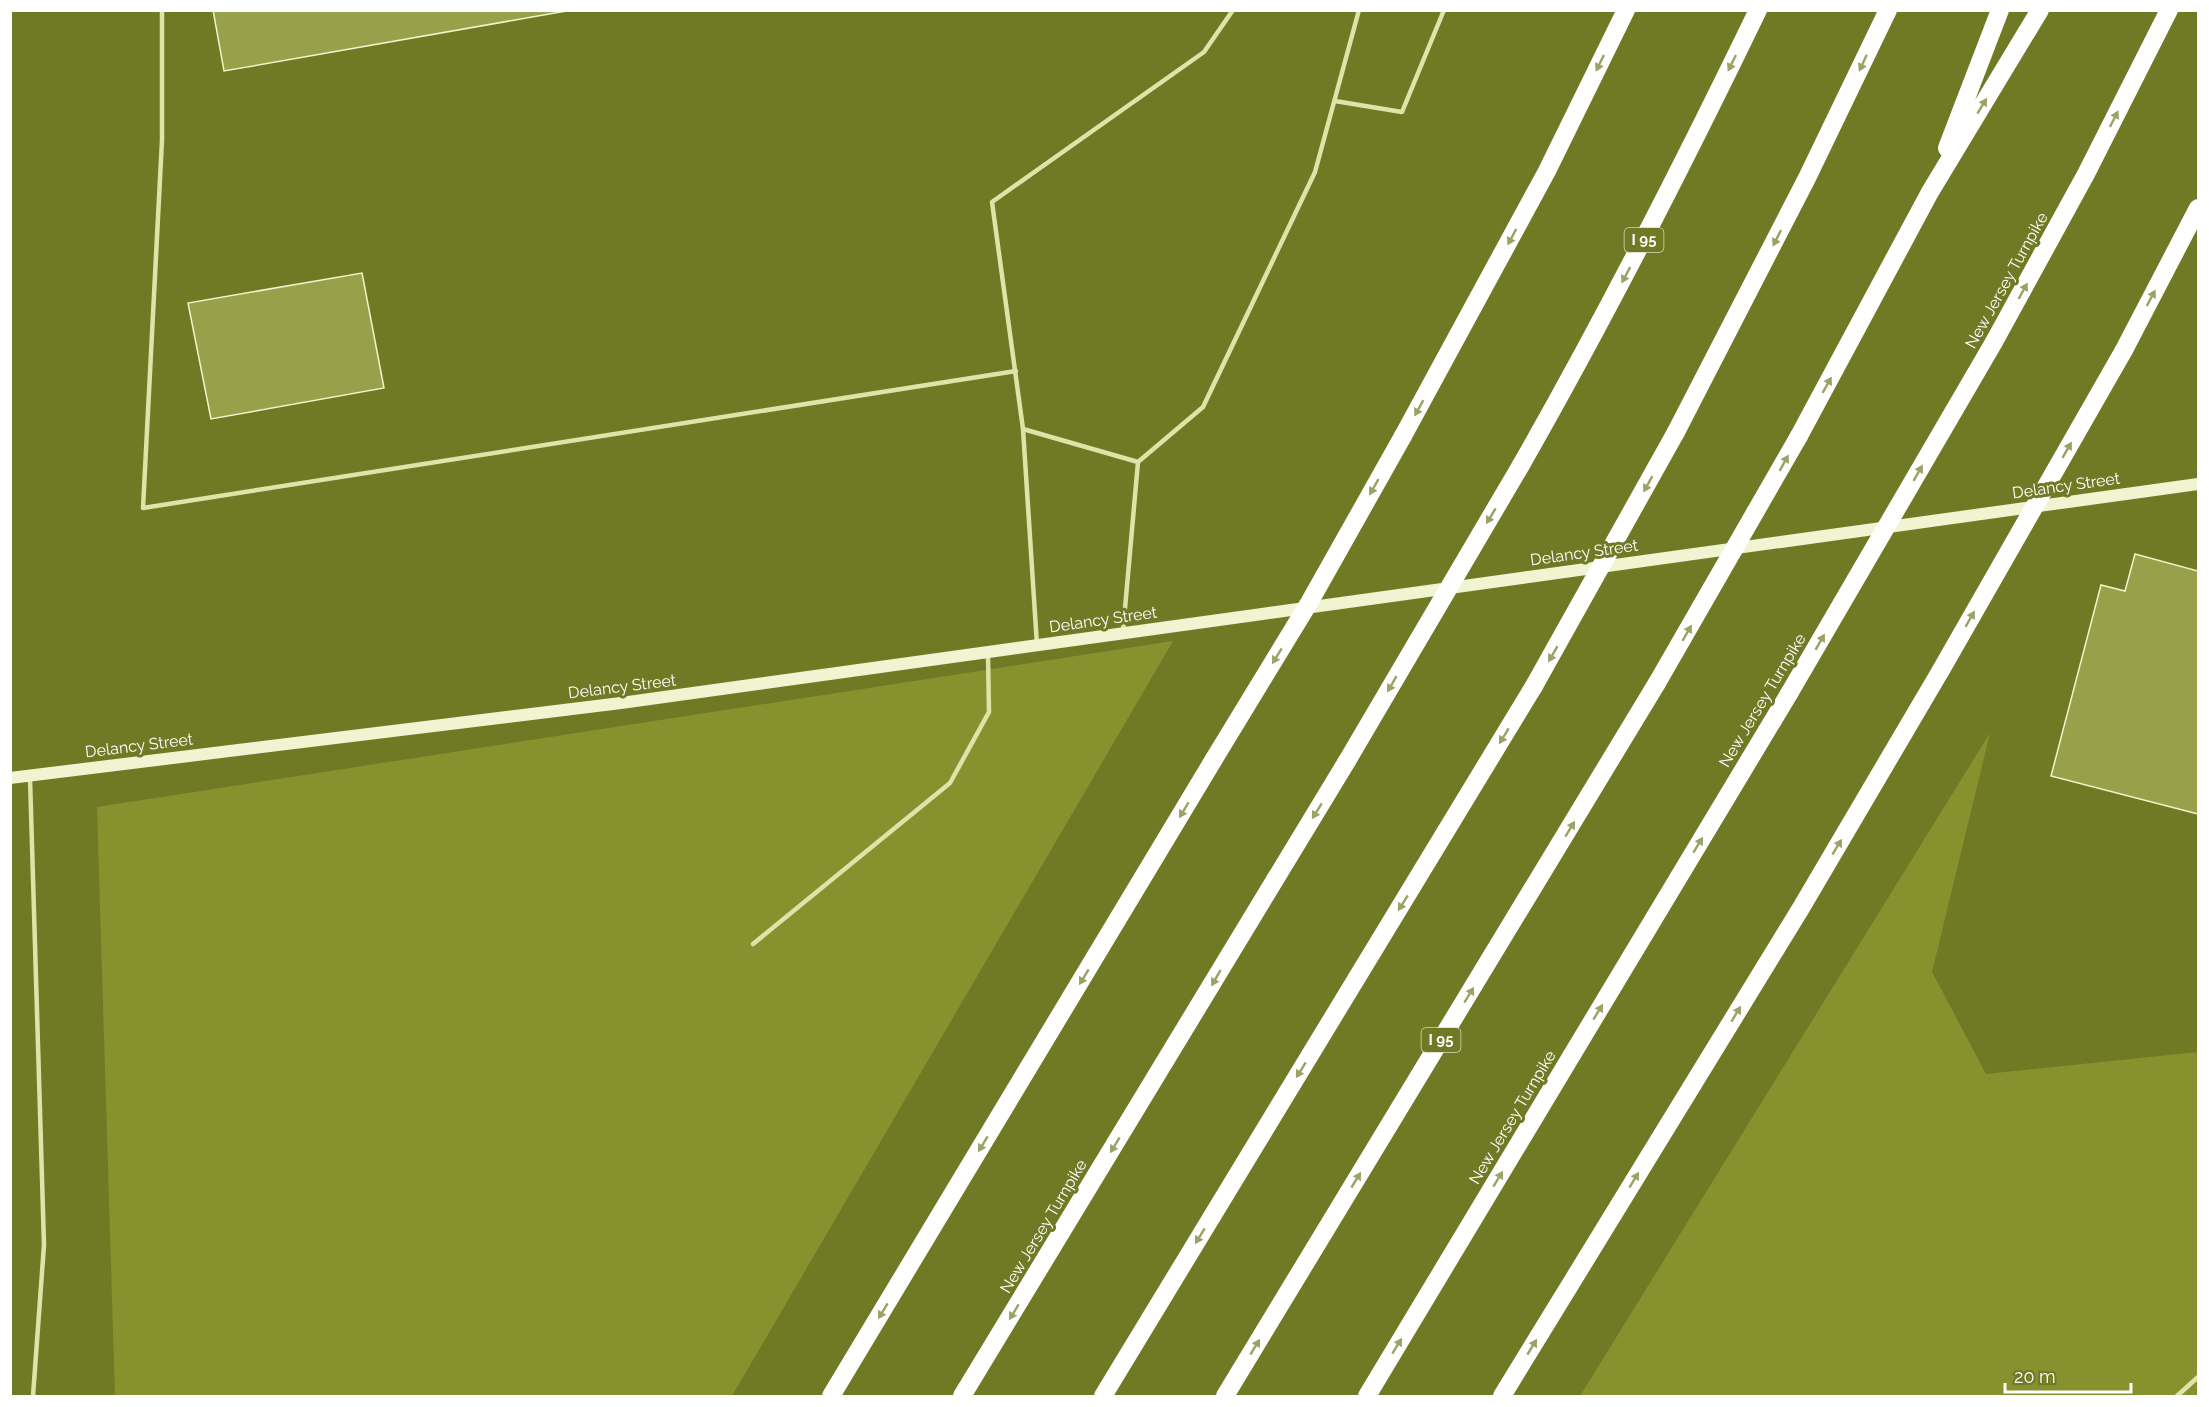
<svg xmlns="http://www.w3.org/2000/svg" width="2209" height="1407" font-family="Raleway,sans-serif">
	<rect width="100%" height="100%" fill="#707a25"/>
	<path fill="#87922f" d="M 1173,641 L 732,1396 L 115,1396 L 97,807 Z
		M 1990,733 L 1932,972 L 1986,1074 L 2198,1052 L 2198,1396 L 1580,1396 Z"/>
	<path fill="#98a149" stroke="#eff4cb" stroke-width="1.5" d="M 213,10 L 572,10 L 224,71 Z
		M 362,273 L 384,388 L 211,419 L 188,303 Z
		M 2135,554 L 2198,571 L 2198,814 L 2051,776 L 2101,585 L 2125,591 Z"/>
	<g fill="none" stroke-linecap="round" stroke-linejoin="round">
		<path stroke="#dee4a8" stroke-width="4.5" d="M 162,10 L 162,140 L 143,508 L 1016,371
			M 1335,101 L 1402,112 L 1444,10
			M 1023,429 L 992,202 L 1204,52 L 1233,10
			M 1123,631 L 1138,462 L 1203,407 L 1315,172 L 1359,10
			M 1037,645 L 1023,429 L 1138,462
			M 30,778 L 44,1245 L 33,1396
			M 753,944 L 950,783 L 989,712 L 988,655
			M 2177,1396 L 2198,1377"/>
		<path stroke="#f0f4d1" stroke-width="12" d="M 10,778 L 621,703 L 2198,484"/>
		<path stroke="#fff" stroke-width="18" d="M 1947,148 L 2000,10
			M 1994,342 L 2086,174 L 2169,10
			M 2124,350 L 2198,208
			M 1676,432 L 1807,178 L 1888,10
			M 1403,436 L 1547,171 L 1626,10
			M 1799,436 L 1930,192 L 2040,10
			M 1521,465 C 1606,316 1683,165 1758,10
			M 831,1396 L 1214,759
			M 962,1396 L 1347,761
			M 1103,1396 L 1534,686
			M 1225,1396 L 1657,683
			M 1367,1396 L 1790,692
			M 1502,1396 L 1801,908 L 1941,670"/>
		<path stroke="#fff" stroke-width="18" d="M 1941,670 L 2124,350
			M 1657,683 L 1799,436
			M 1534,686 L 1676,432
			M 1790,692 L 1994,342
			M 1214,759 L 1309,603 L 1403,436
			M 1347,761 L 1521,465"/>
	</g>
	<defs><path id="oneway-solid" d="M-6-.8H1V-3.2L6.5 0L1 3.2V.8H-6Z" transform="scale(1.5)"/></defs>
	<g fill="#9ba266">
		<use href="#oneway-solid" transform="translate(1600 63) rotate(116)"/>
		<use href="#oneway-solid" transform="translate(1732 63) rotate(116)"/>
		<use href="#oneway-solid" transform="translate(1863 63) rotate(115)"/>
		<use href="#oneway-solid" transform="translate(1982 106) rotate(-59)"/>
		<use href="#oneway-solid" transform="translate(2114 119) rotate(-63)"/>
		<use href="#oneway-solid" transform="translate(1512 237) rotate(118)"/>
		<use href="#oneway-solid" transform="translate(1777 238) rotate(117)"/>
		<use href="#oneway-solid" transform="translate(1626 275) rotate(118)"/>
		<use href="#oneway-solid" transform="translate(2023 291) rotate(-61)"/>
		<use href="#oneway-solid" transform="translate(2151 298) rotate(-62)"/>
		<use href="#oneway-solid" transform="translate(1827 385) rotate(-61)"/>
		<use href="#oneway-solid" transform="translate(1419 408) rotate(119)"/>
		<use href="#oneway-solid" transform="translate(2067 450) rotate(-60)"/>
		<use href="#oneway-solid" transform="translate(1784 463) rotate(-61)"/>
		<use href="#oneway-solid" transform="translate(1918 473) rotate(-60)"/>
		<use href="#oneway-solid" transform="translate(1648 484) rotate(119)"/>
		<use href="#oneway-solid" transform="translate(1374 487) rotate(120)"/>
		<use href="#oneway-solid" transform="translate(1491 516) rotate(121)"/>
		<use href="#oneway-solid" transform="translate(1970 619) rotate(-60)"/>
		<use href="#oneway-solid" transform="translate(1687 633) rotate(-60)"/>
		<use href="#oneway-solid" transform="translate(1820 642) rotate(-60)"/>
		<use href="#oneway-solid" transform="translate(1553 654) rotate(120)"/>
		<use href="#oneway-solid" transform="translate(1277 656) rotate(121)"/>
		<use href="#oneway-solid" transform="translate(1392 684) rotate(120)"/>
		<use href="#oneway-solid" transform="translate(1504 736) rotate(121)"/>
		<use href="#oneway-solid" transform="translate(1184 810) rotate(121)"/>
		<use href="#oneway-solid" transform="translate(1317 811) rotate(122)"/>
		<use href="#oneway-solid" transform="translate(1570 829) rotate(-59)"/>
		<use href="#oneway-solid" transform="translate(1698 845) rotate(-59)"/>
		<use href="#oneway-solid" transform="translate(1837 847) rotate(-59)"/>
		<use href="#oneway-solid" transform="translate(1403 903) rotate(122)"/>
		<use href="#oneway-solid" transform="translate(1084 977) rotate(121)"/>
		<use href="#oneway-solid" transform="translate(1216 978) rotate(120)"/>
		<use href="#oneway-solid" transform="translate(1469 995) rotate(-59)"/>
		<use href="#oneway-solid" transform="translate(1598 1012) rotate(-59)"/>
		<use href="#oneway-solid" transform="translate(1736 1014) rotate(-59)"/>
		<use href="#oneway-solid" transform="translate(1301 1070) rotate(122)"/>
		<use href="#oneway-solid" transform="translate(983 1144) rotate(121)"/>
		<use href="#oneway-solid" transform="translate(1115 1145) rotate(121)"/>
		<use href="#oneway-solid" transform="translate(1498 1179) rotate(-59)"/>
		<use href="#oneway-solid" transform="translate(1356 1180) rotate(-59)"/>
		<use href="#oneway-solid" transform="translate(1634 1180) rotate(-59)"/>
		<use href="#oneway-solid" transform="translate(1200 1236) rotate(121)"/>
		<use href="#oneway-solid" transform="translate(883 1311) rotate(121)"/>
		<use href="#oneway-solid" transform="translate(1014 1312) rotate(121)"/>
		<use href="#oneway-solid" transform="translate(1397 1346) rotate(-59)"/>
		<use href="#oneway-solid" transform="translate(1255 1347) rotate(-59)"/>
		<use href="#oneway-solid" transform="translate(1532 1347) rotate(-59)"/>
	</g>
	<g text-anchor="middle" stroke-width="6" stroke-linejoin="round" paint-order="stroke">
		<g fill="#707a25" stroke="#d4d7be" stroke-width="1.5">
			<rect x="1624.5" y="228" width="39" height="24" rx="4.5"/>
			<rect x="1421.5" y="1028" width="39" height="24" rx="4.5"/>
		</g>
		<g font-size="15" font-weight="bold" fill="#fff">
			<text x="1644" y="245">I 95</text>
			<text x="1441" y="1045">I 95</text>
		</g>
		<g font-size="16" fill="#fff" stroke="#707a25">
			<text transform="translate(2006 280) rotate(-61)" y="6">New Jersey Turnpike</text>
			<text transform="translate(2066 485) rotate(-8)" y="6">Delancy Street</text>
			<text transform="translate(1584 552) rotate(-8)" y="6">Delancy Street</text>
			<text transform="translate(1103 619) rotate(-8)" y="6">Delancy Street</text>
			<text transform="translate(622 686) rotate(-7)" y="6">Delancy Street</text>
			<text transform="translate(1762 700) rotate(-59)" y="6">New Jersey Turnpike</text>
			<text transform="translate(139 745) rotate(-7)" y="6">Delancy Street</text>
			<text transform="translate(1512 1117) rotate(-59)" y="6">New Jersey Turnpike</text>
			<text transform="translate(1043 1226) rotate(-59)" y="6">New Jersey Turnpike</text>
		</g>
	</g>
	<rect width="2209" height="1407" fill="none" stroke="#ffffff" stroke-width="24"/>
	<path d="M2005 1383v9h126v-9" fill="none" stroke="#ffffff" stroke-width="3"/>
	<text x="2014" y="1383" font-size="18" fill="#ffffff" stroke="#707a25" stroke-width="4.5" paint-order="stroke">20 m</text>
</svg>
